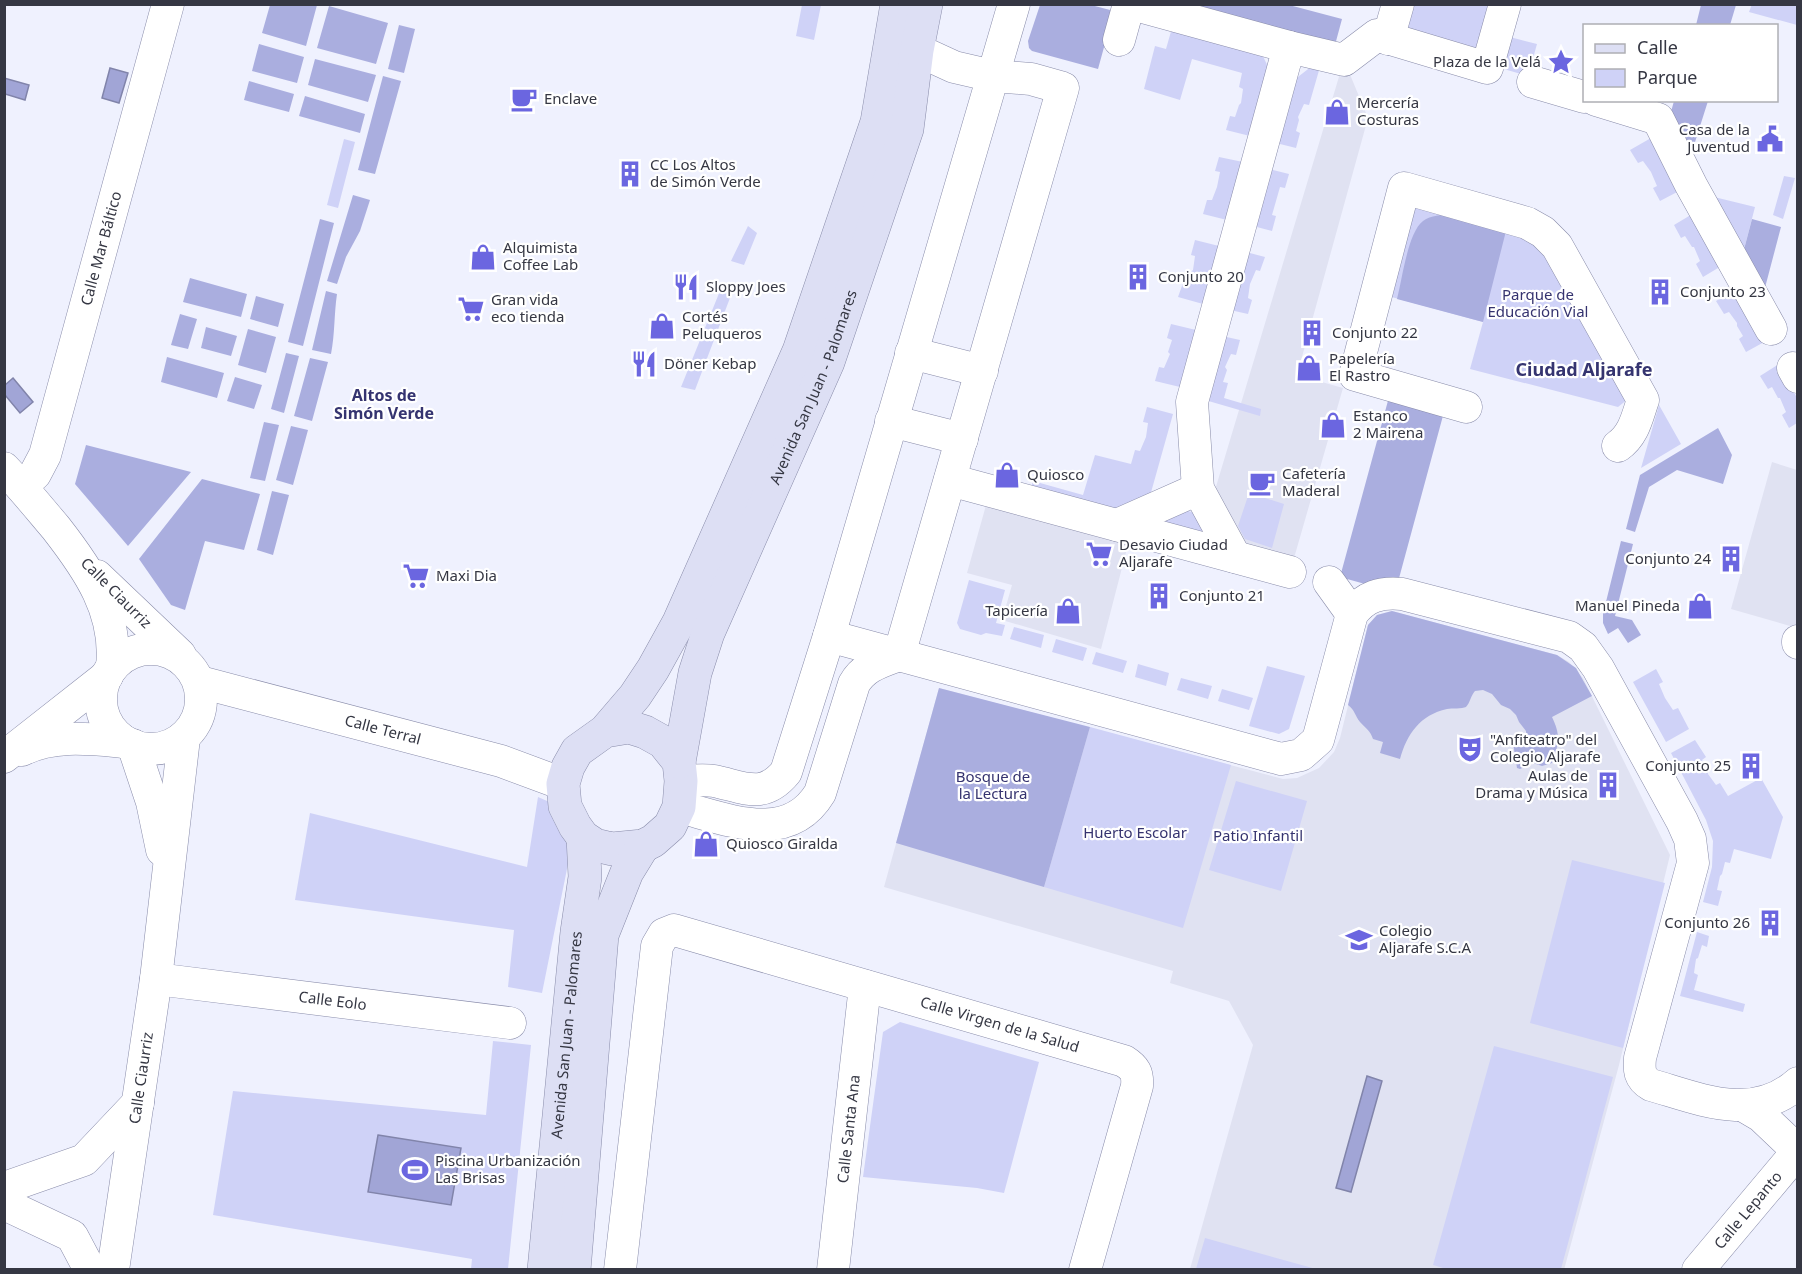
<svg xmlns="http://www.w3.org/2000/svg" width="1802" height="1274" font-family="'Noto Sans',sans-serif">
	<rect width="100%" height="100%" fill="#eff1fe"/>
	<path fill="#e0e2f2" d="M 1344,60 L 1368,118 L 1297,375 L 1343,388 L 1290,572 L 1235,557 L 1209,510 Z
		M 1772,462 L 1797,470 L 1797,628 L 1731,609 Z
		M 990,491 L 1132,529 L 1101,649 L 1002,620 L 1012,585 L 967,573 Z
		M 1392,611 L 1557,655 L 1569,662 L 1583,678 L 1670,855 L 1619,1065 L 1564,1270 L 1190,1269 L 1253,1045 L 1229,1001 L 1170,983 L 1173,971 L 884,887 L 939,688 L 1283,779 L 1297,778 L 1319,768 L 1334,752 L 1340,738 L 1368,625 L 1377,615 Z"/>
	<path fill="#cfd2f7" d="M 1752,4 L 1797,5 L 1797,25 L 1749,12 Z
		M 802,5 L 821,5 L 814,40 L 796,36 Z
		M 1385,5 L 1505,5 L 1487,68 L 1373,47 Z
		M 1172,28 L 1261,52 L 1269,69 L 1250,136 L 1226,130 L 1230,116 L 1235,117 L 1239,105 L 1241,103 L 1243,89 L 1239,87 L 1242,73 L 1192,59 L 1180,100 L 1144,89 L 1155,46 L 1166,49 Z
		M 1506,36 L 1537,44 L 1528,76 L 1497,67 Z
		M 1312,66 L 1320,67 L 1309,105 L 1304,104 L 1298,117 L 1299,120 L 1296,131 L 1300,133 L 1296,148 L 1276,143 L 1294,80 Z
		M 1651,138 L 1681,190 L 1660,201 L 1653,188 L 1657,186 L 1651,172 L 1643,161 L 1638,163 L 1630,150 Z
		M 344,139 L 355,142 L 338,208 L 327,205 Z
		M 1219,157 L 1243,162 L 1227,220 L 1203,214 L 1207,200 L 1212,200 L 1217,187 L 1220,172 L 1215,171 Z
		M 1269,169 L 1289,174 L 1285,188 L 1280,187 L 1272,215 L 1276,216 L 1272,231 L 1253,226 Z
		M 1784,176 L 1795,178 L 1783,219 L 1773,215 Z
		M 1404,188 L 1527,223 L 1638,391 L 1618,407 L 1470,369 L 1483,322 L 1377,293 Z
		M 1706,195 L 1755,207 L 1741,261 Z
		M 1694,213 L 1723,265 L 1703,277 L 1696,264 L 1700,261 L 1694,247 L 1692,247 L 1685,236 L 1681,238 L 1674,225 Z
		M 748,226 L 757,233 L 744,265 L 731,261 Z
		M 1195,240 L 1219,246 L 1203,304 L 1178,297 L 1183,283 L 1187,284 L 1191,272 L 1193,270 L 1195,256 L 1191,255 Z
		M 1246,252 L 1265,257 L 1260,271 L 1256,270 L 1250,284 L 1248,298 L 1252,300 L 1248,314 L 1230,310 Z
		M 722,286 L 733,290 L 695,390 L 681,387 Z
		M 1736,289 L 1766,341 L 1746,352 L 1739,339 L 1743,336 L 1737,326 L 1737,323 L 1729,312 L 1724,314 L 1716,301 Z
		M 1171,324 L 1196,330 L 1180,387 L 1155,381 L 1159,367 L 1164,368 L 1170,354 L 1168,352 L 1172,340 L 1167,338 Z
		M 1222,336 L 1240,340 L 1236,355 L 1231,354 L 1225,367 L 1227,370 L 1223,382 L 1228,383 L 1224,398 L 1261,409 L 1260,416 L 1205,400 Z
		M 1779,364 L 1797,398 L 1797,423 L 1789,428 L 1782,415 L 1786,412 L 1780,398 L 1778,398 L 1772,387 L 1768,389 L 1760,376 Z
		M 1659,405 L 1681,444 L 1641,468 Z
		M 1147,407 L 1173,414 L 1150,496 L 1116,515 L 1030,491 L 1033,481 L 1083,495 L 1095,455 L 1131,464 L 1135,450 L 1140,451 L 1146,437 L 1148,423 L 1143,422 Z
		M 1249,493 L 1284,504 L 1272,548 L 1245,539 L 1238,526 Z
		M 1177,508 L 1199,514 L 1216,543 L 1144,523 Z
		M 969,580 L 1005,590 L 996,623 L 1005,625 L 1002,636 L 986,633 L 981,635 L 960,629 L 957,623 Z
		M 1014,627 L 1044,635 L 1041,648 L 1010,639 Z
		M 1056,639 L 1087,648 L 1083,661 L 1052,652 Z
		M 1096,652 L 1127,661 L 1123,673 L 1092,664 Z
		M 1138,664 L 1169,673 L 1166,686 L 1135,677 Z
		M 1267,666 L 1305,676 L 1289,729 L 1279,734 L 1249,726 Z
		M 1656,669 L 1663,682 L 1659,684 L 1665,698 L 1673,710 L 1678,708 L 1689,729 L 1666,742 L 1633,682 Z
		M 1181,678 L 1212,686 L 1208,699 L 1177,690 Z
		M 1222,689 L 1253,698 L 1249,710 L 1218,701 Z
		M 1090,727 L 1231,765 L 1183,928 L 1044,887 Z
		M 1695,740 L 1706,757 L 1702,760 L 1708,771 L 1708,774 L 1716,785 L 1720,783 L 1728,796 L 1761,778 L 1783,817 L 1771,859 L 1734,849 L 1730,863 L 1725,862 L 1722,874 L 1720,876 L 1717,890 L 1722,891 L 1718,906 L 1703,902 L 1712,867 L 1713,841 L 1706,820 L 1671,753 Z
		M 1236,781 L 1307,801 L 1281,891 L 1209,870 Z
		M 538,797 L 554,804 L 571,849 L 542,993 L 508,987 L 514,930 L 295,900 L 310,813 L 527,867 Z
		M 1572,860 L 1665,883 L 1623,1048 L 1530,1023 Z
		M 1697,932 L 1709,936 L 1707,947 L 1702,945 L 1698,958 L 1696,959 L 1694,973 L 1698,975 L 1694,990 L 1745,1004 L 1743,1012 L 1680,996 Z
		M 900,1022 L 1039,1062 L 1004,1193 L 977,1188 L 863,1177 L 883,1032 Z
		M 493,1041 L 531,1045 L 508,1269 L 471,1269 L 472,1259 L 213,1215 L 233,1091 L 486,1115 Z
		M 1494,1046 L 1613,1077 L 1561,1269 L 1450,1270 L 1433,1265 Z
		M 1205,1238 L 1316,1269 L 1196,1269 Z"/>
	<path fill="#aaaedf" d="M 1191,4 L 1289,5 L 1342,19 L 1335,45 Z
		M 270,5 L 317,5 L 306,46 L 262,33 Z
		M 1040,5 L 1091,5 L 1114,11 L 1098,69 L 1032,51 L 1029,48 L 1028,41 Z
		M 1701,5 L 1736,5 L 1730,25 L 1696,25 Z
		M 329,6 L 388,23 L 376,64 L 317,48 Z
		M 399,25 L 415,29 L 404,73 L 388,69 Z
		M 259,44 L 304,57 L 297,83 L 252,71 Z
		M 315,59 L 376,75 L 368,102 L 308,85 Z
		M 383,76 L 401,81 L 375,174 L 358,170 Z
		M 249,81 L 294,94 L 289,112 L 244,100 Z
		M 305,96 L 365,114 L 360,133 L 299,116 Z
		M 1674,101 L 1708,101 L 1689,161 L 1669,119 Z
		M 353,195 L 370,200 L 360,231 L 346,257 L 337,284 L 327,281 Z
		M 1451,214 L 1506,231 L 1483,322 L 1397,299 C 1402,280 1408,232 1423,221 C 1431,215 1442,215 1451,214 Z
		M 320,219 L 334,223 L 303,346 L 288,342 Z
		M 1752,219 L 1781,227 L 1762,299 L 1741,261 Z
		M 190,278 L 247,294 L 241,317 L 183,302 Z
		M 326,291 L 337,294 C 334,314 335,334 331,354 L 312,350 Z
		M 256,296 L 284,304 L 278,327 L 250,319 Z
		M 180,314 L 197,319 L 188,349 L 171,345 Z
		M 206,327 L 237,336 L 231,356 L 201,348 Z
		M 248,329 L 276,337 L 266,373 L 238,365 Z
		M 286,353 L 299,356 L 284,413 L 271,409 Z
		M 167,357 L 224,373 L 217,398 L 161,382 Z
		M 310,358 L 328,362 L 312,421 L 294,416 Z
		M 235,377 L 262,385 L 254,409 L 227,401 Z
		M 1389,397 L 1444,412 L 1398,582 L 1365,584 L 1340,577 Z
		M 264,422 L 279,425 L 265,481 L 250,478 Z
		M 291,426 L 308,430 L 293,485 L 276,480 Z
		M 1718,428 L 1732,455 L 1723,484 L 1677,470 L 1649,487 L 1635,532 L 1626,529 L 1640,475 Z
		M 86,445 L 191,472 L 128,546 L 75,484 Z
		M 202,479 L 260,494 L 244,550 L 205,541 L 185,610 L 171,605 L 139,559 Z
		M 272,491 L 289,495 L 273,555 L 257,550 Z
		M 1621,541 L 1633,544 L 1615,616 L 1632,620 L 1641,635 L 1628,643 L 1618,628 L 1608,634 L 1603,623 L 1603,614 Z
		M 1392,611 L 1557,655 L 1576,668 L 1592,696 L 1552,717 C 1561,736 1559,743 1552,763 L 1542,766 L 1533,763 L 1520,769 L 1517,768 L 1513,743 L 1526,735 L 1526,731 L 1519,722 L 1516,715 L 1510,709 L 1501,705 L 1492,694 L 1483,690 L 1475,691 C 1471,695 1470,703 1466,707 C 1462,709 1452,708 1447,709 C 1420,715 1407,734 1400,759 L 1380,753 L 1383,742 L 1373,739 C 1370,730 1366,729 1360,722 C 1355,716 1355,710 1348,705 L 1368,625 L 1377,615 Z
		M 939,688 L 1090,727 L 1044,887 L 896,843 Z"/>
	<path fill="#a1a5d6" stroke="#8184aa" stroke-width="1.5" d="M 110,68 L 128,73 L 119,103 L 102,98 Z
		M 4,78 L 29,85 L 25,100 L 5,94 Z
		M 13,378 L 33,402 L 20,413 L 5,395 L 5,385 Z
		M 1367,1076 L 1382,1081 L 1351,1192 L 1336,1188 Z
		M 378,1135 L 461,1148 L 451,1205 L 368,1192 Z"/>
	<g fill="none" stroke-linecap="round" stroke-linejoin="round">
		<g stroke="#898caa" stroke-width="33">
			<g id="street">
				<path d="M 1132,4 L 1289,47"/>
				<path d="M 1388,39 L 1398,4"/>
				<path d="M 1119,40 L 1129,4"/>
				<path d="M 1533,82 L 1584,97"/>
				<path d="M 1596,100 L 1658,119 L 1691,185 L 1771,329"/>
				<path d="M 911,353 L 982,371"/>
				<path d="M 1793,368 L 1798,377"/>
				<path d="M 1466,407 L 1355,375 L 1404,188 L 1527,223 L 1543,232 L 1557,246 L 1643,400 C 1637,417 1634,435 1618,446"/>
				<path d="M 891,421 L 962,439"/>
				<path d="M 4,468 C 22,487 39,508 56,528 C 88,569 118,612 112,667"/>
				<path d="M 950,480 L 1290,572"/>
				<path id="s1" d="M 21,486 L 35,474 L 45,455 L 168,4"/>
				<path d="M 1117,525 L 1198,489"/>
				<path d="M 1235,557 L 1198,489 L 1192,402 L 1289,47 L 1344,60 L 1377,35 L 1487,68 L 1505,4"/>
				<path d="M 97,576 L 180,655"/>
				<path d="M 1329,582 L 1352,614"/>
				<path d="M 829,636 L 1281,759 L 1301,755 L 1318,740 L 1352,614 C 1365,596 1381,592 1402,594 L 1569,637 L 1583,647 L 1598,668 L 1682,821 L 1690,839 L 1693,863 L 1640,1058 C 1639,1070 1639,1078 1651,1085 C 1700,1099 1753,1123 1798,1083"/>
				<path d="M 1798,641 L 1798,643"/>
				<circle cx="151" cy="699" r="50"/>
				<path d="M 899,655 L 1063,88 L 1031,79 L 993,76 L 954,67 L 917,50"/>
				<path id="s2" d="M 200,682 L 501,761 L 563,784"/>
				<path d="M 133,745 L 152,802 L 162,850"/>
				<path d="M 22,750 C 54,734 91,739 125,742"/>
				<path d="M 4,757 L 107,676"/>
				<path d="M 681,781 C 692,781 703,779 714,781 C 744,787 763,800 786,772 L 829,636 L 1014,4"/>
				<path d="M 679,807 C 727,819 788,846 820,793 L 854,684 C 864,666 881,662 899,655"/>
				<path id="s3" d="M 156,979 L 510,1023"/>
				<path d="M 4,1188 L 84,1160 L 138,1103"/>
				<path d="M 4,1204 L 72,1236 L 90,1270"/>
				<path id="s4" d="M 113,1270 L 156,979 L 184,738"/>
				<path id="s5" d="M 620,1270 L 657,946 L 664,934 L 674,930 L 1124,1061 C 1135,1068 1138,1073 1137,1086 L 1085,1270"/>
				<path id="s6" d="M 833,1270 L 865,986"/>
				<path id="s7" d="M 1698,1270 L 1798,1151 L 1761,1116 L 1744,1106"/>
			</g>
		</g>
		<g stroke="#898caa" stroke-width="34">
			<g id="secondary">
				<path d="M 605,731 L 629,727 L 645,732 L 663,742 L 679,762 L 681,781 L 679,807 L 670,826 L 653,841 L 643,846 L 612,849 L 595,845 L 583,837 L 575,826 L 565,806 L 563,784 L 568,767 L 577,751 L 605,731 L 635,696 L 653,669 L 679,622 L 799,351 L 877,122 L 897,4"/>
				<path id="s8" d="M 679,762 L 695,673 L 708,633 L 828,362 L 907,129 L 917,50 L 926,4"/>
				<path id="s9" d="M 544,1270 L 577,932 L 585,877 L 583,837"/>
				<path d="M 574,1270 L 602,935 L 627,872 L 643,846"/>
			</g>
		</g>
		<use href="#street" stroke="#fff" stroke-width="32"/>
		<use href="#secondary" stroke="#dddff4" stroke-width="33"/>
	</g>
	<defs>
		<g id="sight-bare" transform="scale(2.07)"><path d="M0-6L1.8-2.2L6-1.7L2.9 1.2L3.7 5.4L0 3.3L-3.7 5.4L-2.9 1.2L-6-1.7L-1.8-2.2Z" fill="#6b66e0" stroke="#fff" stroke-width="2.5" paint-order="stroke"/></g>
		<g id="cafe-bare" transform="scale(2.07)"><path d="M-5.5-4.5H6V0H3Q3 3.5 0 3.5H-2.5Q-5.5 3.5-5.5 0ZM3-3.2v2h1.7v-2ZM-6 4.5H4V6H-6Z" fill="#6b66e0" stroke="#fff" stroke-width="2.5" paint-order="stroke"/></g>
		<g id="shop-bare" transform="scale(2.07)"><path d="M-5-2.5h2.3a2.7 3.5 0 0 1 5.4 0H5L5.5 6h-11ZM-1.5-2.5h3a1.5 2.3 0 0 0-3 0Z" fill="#6b66e0" stroke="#fff" stroke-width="2.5" paint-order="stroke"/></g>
		<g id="civic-bare" transform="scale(2.07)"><path d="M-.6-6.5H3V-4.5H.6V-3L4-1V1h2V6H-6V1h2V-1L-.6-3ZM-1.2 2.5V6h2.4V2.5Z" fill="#6b66e0" stroke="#fff" stroke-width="2.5" paint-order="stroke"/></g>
		<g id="building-bare" transform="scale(2.07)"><path d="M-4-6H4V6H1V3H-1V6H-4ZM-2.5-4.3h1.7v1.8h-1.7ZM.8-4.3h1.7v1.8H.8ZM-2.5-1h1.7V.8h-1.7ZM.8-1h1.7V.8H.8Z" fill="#6b66e0" stroke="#fff" stroke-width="2.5" paint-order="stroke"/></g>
		<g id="restaurant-bare" transform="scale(2.07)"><path d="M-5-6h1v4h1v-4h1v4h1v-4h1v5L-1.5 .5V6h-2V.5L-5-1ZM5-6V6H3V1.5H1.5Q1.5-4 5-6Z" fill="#6b66e0" stroke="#fff" stroke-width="2.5" paint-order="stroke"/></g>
		<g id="supermarket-bare" transform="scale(2.07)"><path d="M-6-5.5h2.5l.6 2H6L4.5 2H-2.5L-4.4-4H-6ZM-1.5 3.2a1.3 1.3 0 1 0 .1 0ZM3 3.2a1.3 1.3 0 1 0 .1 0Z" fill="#6b66e0" stroke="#fff" stroke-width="2.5" paint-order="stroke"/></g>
		<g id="theatre-bare" transform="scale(2.07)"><path d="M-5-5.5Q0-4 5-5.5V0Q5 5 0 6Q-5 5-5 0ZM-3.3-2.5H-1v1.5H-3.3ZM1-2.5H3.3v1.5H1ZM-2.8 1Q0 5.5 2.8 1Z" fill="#6b66e0" stroke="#fff" stroke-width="2.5" paint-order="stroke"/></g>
		<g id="school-bare" transform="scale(2.07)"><path d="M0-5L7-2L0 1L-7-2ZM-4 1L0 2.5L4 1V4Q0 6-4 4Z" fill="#6b66e0" stroke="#fff" stroke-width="2.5" paint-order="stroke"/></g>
		<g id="stadium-bare" transform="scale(2.07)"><path d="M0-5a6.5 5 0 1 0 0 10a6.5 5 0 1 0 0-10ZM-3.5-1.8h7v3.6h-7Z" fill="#6b66e0" stroke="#fff" stroke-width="2.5" paint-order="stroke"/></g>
	</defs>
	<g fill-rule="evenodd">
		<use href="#sight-bare" x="1561" y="62"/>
		<use href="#cafe-bare" x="524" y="99"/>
		<use href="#shop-bare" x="1337" y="112"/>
		<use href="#civic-bare" x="1770" y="139"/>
		<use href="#building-bare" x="630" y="174"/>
		<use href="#shop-bare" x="483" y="257"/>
		<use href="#building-bare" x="1138" y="277"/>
		<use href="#restaurant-bare" x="686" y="287"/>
		<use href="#building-bare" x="1660" y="292"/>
		<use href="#supermarket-bare" x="471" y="309"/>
		<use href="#shop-bare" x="662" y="326"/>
		<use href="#building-bare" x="1312" y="333"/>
		<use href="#restaurant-bare" x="644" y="364"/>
		<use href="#shop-bare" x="1309" y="368"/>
		<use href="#shop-bare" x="1333" y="425"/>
		<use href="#shop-bare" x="1007" y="475"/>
		<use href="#cafe-bare" x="1262" y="483"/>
		<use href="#supermarket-bare" x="1099" y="554"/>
		<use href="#building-bare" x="1731" y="559"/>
		<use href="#supermarket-bare" x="416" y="576"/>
		<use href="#building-bare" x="1159" y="596"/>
		<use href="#shop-bare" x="1700" y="606"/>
		<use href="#shop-bare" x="1068" y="611"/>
		<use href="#theatre-bare" x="1470" y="749"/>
		<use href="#building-bare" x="1751" y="766"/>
		<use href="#building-bare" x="1608" y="785"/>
		<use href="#shop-bare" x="706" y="844"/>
		<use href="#building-bare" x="1770" y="923"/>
		<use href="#school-bare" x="1359" y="940"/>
		<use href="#stadium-bare" x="415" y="1170"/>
	</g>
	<g text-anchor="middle" stroke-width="4.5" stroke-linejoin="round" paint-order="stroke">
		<g font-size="15" fill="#353743" stroke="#fff" text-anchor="start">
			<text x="1541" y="67" text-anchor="end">Plaza de la Velá</text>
			<text x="544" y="104">Enclave</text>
			<text x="1357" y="108">Mercería<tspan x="1357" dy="17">Costuras</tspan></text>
			<text x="1750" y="135" text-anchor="end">Casa de la<tspan x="1750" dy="17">Juventud</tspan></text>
			<text x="650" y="170">CC Los Altos<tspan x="650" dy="17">de Simón Verde</tspan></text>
			<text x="503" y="253">Alquimista<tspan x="503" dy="17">Coffee Lab</tspan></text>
			<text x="1158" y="282">Conjunto 20</text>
			<text x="706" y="292">Sloppy Joes</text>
			<text x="1680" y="297">Conjunto 23</text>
			<text x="491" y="305">Gran vida<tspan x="491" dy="17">eco tienda</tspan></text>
			<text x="682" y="322">Cortés<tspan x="682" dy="17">Peluqueros</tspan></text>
			<text x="1332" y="338">Conjunto 22</text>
			<text x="1329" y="364">Papelería<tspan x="1329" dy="17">El Rastro</tspan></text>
			<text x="664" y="369">Döner Kebap</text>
			<text x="1353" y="421">Estanco<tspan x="1353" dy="17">2 Mairena</tspan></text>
			<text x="1282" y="479">Cafetería<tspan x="1282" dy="17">Maderal</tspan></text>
			<text x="1027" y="480">Quiosco</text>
			<text x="1119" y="550">Desavio Ciudad<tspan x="1119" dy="17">Aljarafe</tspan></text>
			<text x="1711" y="564" text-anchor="end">Conjunto 24</text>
			<text x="436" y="581">Maxi Dia</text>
			<text x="1179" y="601">Conjunto 21</text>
			<text x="1680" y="611" text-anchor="end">Manuel Pineda</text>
			<text x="1048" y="616" text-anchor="end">Tapicería</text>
			<text x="1490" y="745">"Anfiteatro" del<tspan x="1490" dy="17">Colegio Aljarafe</tspan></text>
			<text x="1731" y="771" text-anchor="end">Conjunto 25</text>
			<text x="1588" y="781" text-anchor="end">Aulas de<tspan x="1588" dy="17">Drama y Música</tspan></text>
			<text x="726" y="849">Quiosco Giralda</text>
			<text x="1750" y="928" text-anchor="end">Conjunto 26</text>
			<text x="1379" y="936">Colegio<tspan x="1379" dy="17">Aljarafe S.C.A</tspan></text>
			<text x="435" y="1166">Piscina Urbanización<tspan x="435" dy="17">Las Brisas</tspan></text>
		</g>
		<g font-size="15" fill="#353743" stroke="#fff">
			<text dy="5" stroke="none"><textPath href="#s1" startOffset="254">Calle Mar Báltico</textPath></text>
			<text dy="5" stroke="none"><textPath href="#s8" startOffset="400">Avenida San Juan - Palomares</textPath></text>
			<text transform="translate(116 593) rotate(45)" y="5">Calle Ciaurriz</text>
			<text dy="5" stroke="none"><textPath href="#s2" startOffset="189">Calle Terral</textPath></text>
			<text dy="5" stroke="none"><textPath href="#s3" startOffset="178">Calle Eolo</textPath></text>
			<text dy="5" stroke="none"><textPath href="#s5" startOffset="690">Calle Virgen de la Salud</textPath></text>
			<text dy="5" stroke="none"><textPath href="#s9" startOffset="236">Avenida San Juan - Palomares</textPath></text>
			<text dy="5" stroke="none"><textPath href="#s4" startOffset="194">Calle Ciaurriz</textPath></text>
			<text dy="5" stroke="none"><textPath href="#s6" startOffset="142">Calle Santa Ana</textPath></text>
			<text dy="5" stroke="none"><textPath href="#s7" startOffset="78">Calle Lepanto</textPath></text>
		</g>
		<g font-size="15" fill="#35336f" stroke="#fff">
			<text x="1538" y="300">Parque de<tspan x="1538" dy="17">Educación Vial</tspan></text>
			<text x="993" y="782">Bosque de<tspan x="993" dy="17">la Lectura</tspan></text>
			<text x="1135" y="838">Huerto Escolar</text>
			<text x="1258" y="841">Patio Infantil</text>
		</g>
		<g font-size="16" font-weight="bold" fill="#353470" stroke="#fff">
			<text x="384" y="401">Altos de<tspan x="384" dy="18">Simón Verde</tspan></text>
		</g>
		<g font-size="18" font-weight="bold" fill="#353470" stroke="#fff">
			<text x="1584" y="376">Ciudad Aljarafe</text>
		</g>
	</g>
	<rect width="1802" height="1274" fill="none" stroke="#353743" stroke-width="12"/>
	<rect x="1583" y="24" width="195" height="78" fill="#ffffff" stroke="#aeafb4" stroke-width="1.5"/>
	<rect x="1595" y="44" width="30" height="9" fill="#dddff4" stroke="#aeafb4" stroke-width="1.5"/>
	<text x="1637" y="54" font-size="18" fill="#353743">Calle</text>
	<rect x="1595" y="69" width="30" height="18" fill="#cfd2f7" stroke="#aeafb4" stroke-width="1.5"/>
	<text x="1637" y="84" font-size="18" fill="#353743">Parque</text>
</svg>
